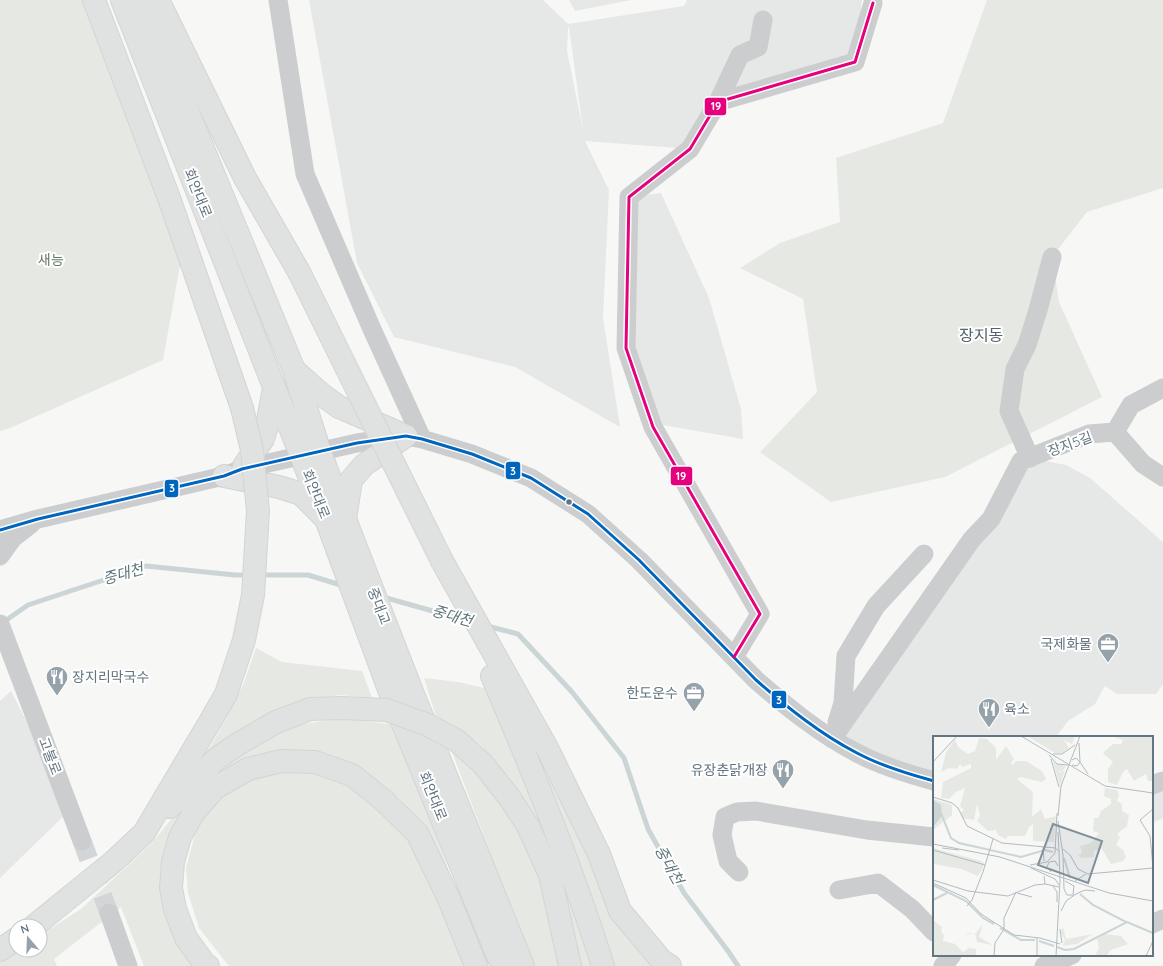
<svg xmlns="http://www.w3.org/2000/svg" width="1163" height="966" font-family="Quicksand,'Noto Sans KR',sans-serif">
	<rect width="100%" height="100%" fill="#f7f7f6"/>
	<path fill="#e6e7e7" fill-rule="evenodd" d="M 309,0 L 543,0 L 568,24 L 684,6 L 687,0 L 862,0 L 855,62 L 718,102 L 690,149 L 585,141 L 609,190 L 603,318 L 620,427 L 515,367 L 394,337 L 357,263 ZM 568,27 L 569,27 L 583,130 L 567,51 Z
		M 569,0 L 631,0 L 575,11 Z
		M 661,193 L 709,298 L 741,409 L 743,439 L 651,423 L 626,348 L 629,197 Z
		M 1030,458 L 1066,465 L 1090,478 L 1163,542 L 1163,684 L 1156,694 L 1117,694 L 1105,686 L 1095,704 L 1068,721 L 1056,737 L 934,737 L 934,781 L 832,739 Z
		M 11,691 L 71,809 L 0,878 L 0,701 Z
		M 1163,781 L 1163,818 L 1152,823 L 1152,787 Z"/>
	<path fill="#e6e9e3" d="M 0,0 L 86,0 L 181,260 L 163,360 L 10,428 L 0,431 Z
		M 987,0 L 1163,0 L 1163,188 L 1087,212 L 1052,257 L 1059,302 L 1102,397 L 945,477 L 831,502 L 760,452 L 817,392 L 803,299 L 740,268 L 780,243 L 840,222 L 836,158 L 943,123 Z
		M 256,648 L 282,662 L 362,671 L 372,698 L 340,695 L 301,701 L 206,754 L 226,719 L 243,685 Z
		M 424,678 L 458,682 L 489,689 L 598,966 L 578,966 L 520,795 L 482,746 L 455,726 L 436,717 Z
		M 341,718 L 390,724 L 426,805 L 459,900 L 435,855 L 401,800 L 353,764 L 301,753 L 254,757 L 168,856 L 199,966 L 144,966 L 121,907 L 54,959 L 57,966 L 0,966 L 0,960 L 17,950 L 40,950 L 40,935 L 81,909 L 151,844 L 200,784 L 235,752 L 292,726 Z
		M 452,752 L 482,775 L 529,844 L 539,869 L 565,966 L 533,966 Z
		M 311,767 L 342,780 L 380,808 L 401,831 L 429,873 L 467,966 L 231,966 L 228,965 L 199,928 L 188,893 L 186,868 L 195,835 L 200,822 L 220,796 L 240,780 L 272,770 Z
		M 545,774 L 551,779 L 587,847 L 668,966 L 610,966 Z"/>
	<g fill="none" stroke-linecap="round" stroke-linejoin="round">
		<path stroke="#cbd5d6" stroke-width="5" d="M 260,575 L 308,575 L 344,586
			M 383,597 L 468,621
			M 2,623 L 28,605 L 146,566 L 235,575 L 250,575
			M 487,626 L 518,634 L 572,692 L 624,758 L 648,829 L 684,893 L 728,951 L 738,966"/>
		<path stroke="#d2d6d9" stroke-width="19" stroke-dasharray="19 10" stroke-linecap="butt" d="M 82,841 L 109,913"/>
		<g stroke="#d4d5d6" stroke-width="24">
			<path id="major" d="M 122,0 L 326,519
				M 142,0 L 294,370 L 320,452 L 345,519
				M 294,370 L 321,394 L 339,407 L 406,436
				M 244,466 L 263,439 L 267,426 L 274,388"/>
		</g>
		<g stroke="#d4d4d4" stroke-width="24">
			<path id="highway" d="M 94,0 L 169,198 L 242,408
				M 158,0 L 245,178 L 299,272
				M 406,436 L 364,465 L 351,480 L 345,519 L 413,694 L 523,966
				M 224,476 L 279,487 L 301,494 L 326,519 L 390,692 L 502,966
				M 442,561 L 547,748 L 599,854 L 620,911 L 662,961 L 670,966
				M 492,676 C 533,771 572,867 603,966
				M 170,807 L 216,759 L 238,744 L 276,722
				M 528,826 L 550,875 L 570,966
				M 34,926 L 113,862 L 144,833 L 214,715
				M 0,950 L 16,939
				M 208,966 L 204,963 L 186,938 L 175,909 L 171,888 L 173,862 L 180,837 L 194,812 L 215,788 L 248,769 L 281,761 L 315,762 L 352,775 L 382,799 L 417,833 L 449,899 L 476,966"/>
		</g>
		<path stroke="#cccdce" stroke-width="19" d="M 278,0 L 305,174 L 371,327 L 422,439
			M 718,102 L 740,55 L 758,47 L 763,20
			M 1115,432 L 1143,464 L 1163,477
			M 1030,458 L 1009,411 L 1015,369 L 1027,345 L 1038,310 L 1052,257
			M 0,530 L 38,519 L 224,476 L 242,469 L 357,443 L 406,436 L 422,439 L 472,454 L 531,478 L 588,514 L 639,560 L 756,680 C 787,707 820,734 857,753 C 881,766 908,774 934,781
			M 0,556 L 13,538 L 31,524
			M 0,624 L 82,841
			M 734,657 L 760,614 L 653,427 L 626,348 L 629,197 L 690,149 L 718,102 L 855,62 L 873,3
			M 837,722 L 843,703 L 846,656 L 876,606 L 924,554
			M 832,739 L 972,539 L 991,519 L 1021,461 L 1089,434 L 1115,432 L 1131,405 L 1163,388
			M 1152,785 L 1163,781
			M 739,872 L 728,861 L 722,835 L 725,817 L 737,812 L 756,811 L 867,830 L 934,837
			M 839,890 L 878,883 L 912,909 L 934,932
			M 109,913 L 128,966
			M 1152,924 L 1163,919
			M 943,966 L 952,955
			M 1044,966 L 1072,955"/>
		<use href="#major" stroke="#e0e1e1" stroke-width="22"/>
		<use href="#highway" stroke="#e0e1e1" stroke-width="22"/>
		<g stroke="#d4d4d4" stroke-width="24" stroke-linecap="butt">
			<path id="highway-bridge" d="M 299,272 L 442,561
				M 214,715 L 226,694 L 244,640 L 253,595 L 258,511 L 252,450 L 242,408
				M 276,722 L 310,709 L 342,708 L 387,710 L 428,725 L 456,740 L 482,763 L 509,797 L 528,826"/>
		</g>
		<use href="#highway-bridge" stroke="#e0e1e1" stroke-width="22"/>
		<g stroke="#fff" stroke-width="6">
			<path id="bus-1" d="M 0,530 L 38,519 L 224,476 L 242,469 L 357,443 L 406,436 L 422,439 L 472,454 L 531,478 L 588,514 L 639,560 L 756,680 C 787,707 820,734 857,753 C 881,766 908,774 934,781"/>
		</g>
		<g stroke="#fff" stroke-width="6">
			<path id="bus-2" d="M 734,657 L 760,614 L 653,427 L 626,348 L 629,197 L 690,149 L 718,102 L 855,62 L 873,3"/>
		</g>
		<use href="#bus-1" stroke="#0065bd" stroke-width="3"/>
		<use href="#bus-2" stroke="#e5007d" stroke-width="3"/>
	</g>
	<defs>
		<g id="office-pin" transform="scale(1.15)"><path d="M0 17L-7.5 6A9.5 9.5 0 1 1 7.5 6Z" fill="#96a2aa" stroke="#fff"/><path d="M-6-3h4V-5.5h4V-3h4V5H-6ZM-1-4.5V-3h2v-1.5ZM-6 0V1H6V0Z" fill="#fff"/></g>
		<g id="restaurant-pin" transform="scale(1.15)"><path d="M0 17L-7.5 6A9.5 9.5 0 1 1 7.5 6Z" fill="#96a2aa" stroke="#fff"/><path d="M-5-6h1v4h1v-4h1v4h1v-4h1v5L-1.5 .5V6h-2V.5L-5-1ZM5-6V6H3V1.5H1.5Q1.5-4 5-6Z" fill="#fff"/></g>
	</defs>
	<g fill-rule="evenodd">
		<use href="#office-pin" x="1108" y="644"/>
		<use href="#restaurant-pin" x="57" y="677"/>
		<use href="#office-pin" x="694" y="693"/>
		<use href="#restaurant-pin" x="989" y="709"/>
		<use href="#restaurant-pin" x="783" y="770"/>
	</g>
	<circle fill="#627581" stroke="#fff" stroke-width="1.5" cx="569" cy="502" r="3.5"/>
	<g text-anchor="middle" stroke-width="4" stroke-linejoin="round" paint-order="stroke">
		<g font-size="14" fill="#627581" stroke="#fff">
			<text transform="translate(198 193) rotate(68)" y="5">회안대로</text>
			<text transform="translate(1070 444) rotate(-20)" y="5">장지5길</text>
			<text transform="translate(316 494) rotate(68)" y="5">회안대로</text>
			<text transform="translate(379 606) rotate(69)" y="5">중대교</text>
			<text transform="translate(50 756) rotate(69)" y="5">고불로</text>
			<text transform="translate(433 796) rotate(68)" y="5">회안대로</text>
		</g>
		<g font-size="14" fill="#677961" stroke="#fff">
			<text x="51" y="265">새능</text>
		</g>
		<g font-size="14" fill="#627581" stroke="#fff" text-anchor="end">
			<text x="1092" y="649">국제화물</text>
			<text x="72" y="682" text-anchor="start">장지리막국수</text>
			<text x="678" y="698">한도운수</text>
			<text x="1004" y="714" text-anchor="start">육소</text>
			<text x="768" y="775">유장춘닭개장</text>
		</g>
		<g font-size="15" font-style="italic" fill="#5e757c" stroke="#fff">
			<text transform="translate(123 574) rotate(-16)" y="5">중대천</text>
			<text transform="translate(452 616) rotate(16)" y="5">중대천</text>
			<text transform="translate(669 865) rotate(61)" y="5">중대천</text>
		</g>
		<g font-size="16" fill="#55636c" stroke="#fff">
			<text x="981" y="341">장지동</text>
		</g>
	</g>
	<g transform="translate(933 736)">
		<rect width="220" height="220" fill="#f7f7f6"/>
		<path d="M 94,0 L 142,0 L 139,8 L 131,4 L 136,12 L 130,17 L 122,17 ZM 178,0 L 220,0 L 220,45 L 215,45 L 213,38 L 201,45 L 194,33 L 190,36 L 184,49 L 175,46 L 175,33 L 180,26 L 170,17 L 180,8 L 188,8 L 190,4 ZM 46,2 L 54,3 L 63,12 L 63,24 L 73,10 L 81,23 L 78,27 L 80,29 L 83,25 L 93,25 L 109,35 L 113,43 L 109,46 L 87,41 L 84,43 L 100,56 L 99,81 L 108,73 L 112,83 L 123,80 L 121,106 L 100,105 L 100,88 L 96,91 L 92,100 L 75,100 L 73,103 L 65,99 L 63,94 L 55,95 L 44,85 L 47,79 L 44,68 L 41,84 L 29,82 L 28,76 L 31,74 L 27,70 L 32,52 L 23,56 L 16,63 L 8,62 L 10,46 L 38,32 L 38,28 L 29,31 L 27,28 L 24,33 L 16,32 L 8,36 L 13,17 L 22,3 L 25,11 L 35,18 L 42,15 ZM 120,26 L 123,27 L 122,32 L 123,28 L 133,30 L 129,36 L 124,35 L 128,37 L 132,34 L 127,50 ZM 172,52 L 184,54 L 186,59 L 184,65 L 189,68 L 189,75 L 196,79 L 194,90 L 184,98 L 187,101 L 183,109 L 190,114 L 193,121 L 190,125 L 178,128 L 169,113 L 161,115 L 161,121 L 148,122 L 145,119 L 149,117 L 147,110 L 158,107 L 166,97 L 160,95 L 161,82 L 165,82 L 168,75 L 178,68 L 178,63 L 171,60 ZM 0,63 L 19,69 L 19,79 L 0,94 ZM 0,112 L 48,125 L 51,127 L 49,134 L 45,140 L 28,133 L 0,128 ZM 0,184 L 9,191 L 8,195 L 11,199 L 10,205 L 22,208 L 30,216 L 36,212 L 43,213 L 43,220 L 0,220 ZM 50,188 L 46,201 L 60,209 L 44,206 L 42,197 L 35,198 L 30,203 L 35,197 L 43,197 ZM 130,191 L 133,203 L 160,198 L 144,208 L 130,210 L 132,204 L 128,196 ZM 172,198 L 188,200 L 195,208 L 178,214 L 173,220 L 162,220 L 166,212 L 164,203 Z" fill="#e6e9e3"/>
		<path d="M 0,64 L 8,69 L 9,80 L 0,91 Z" fill="#cbd5d6"/>
		<path fill="none" stroke="#cbd5d6" stroke-width="2" d="M 8,77 L 18,102 L 26,107 L 88,121 L 112,114 L 120,116M 131,122 L 137,142M 0,149 L 33,165 L 50,182 L 61,188M 147,158 L 160,169 L 193,186M 0,164 L 14,157M 67,192 L 88,204 L 102,204M 106,205 L 121,210M 124,211 L 132,214 L 141,213 L 194,186 L 220,197"/>
		<path fill="none" stroke="#b2bbc0" stroke-width="1" d="M 88,0 L 172,50 L 220,57M 146,7 L 147,26 L 155,38M 120,18 L 129,18 L 142,9M 116,19 L 124,28 L 135,29M 118,23 L 126,51M 139,24 L 143,22 L 147,26 L 144,30 L 139,29M 0,26 L 24,0M 0,61 L 19,67 L 25,72 L 34,90 L 69,107 L 123,112M 125,80 L 128,50 L 147,0M 125,85 L 130,119 L 131,153 L 134,159 L 140,159 L 141,150 L 132,145M 125,96 L 126,115M 0,108 L 67,121 L 176,157 L 220,165M 110,111 L 111,125M 9,112 L 26,114M 122,112 L 126,115 L 127,145 L 123,220M 130,113 L 137,119 L 145,133 L 155,138 L 220,132M 0,114 L 52,129M 97,129 L 114,126 L 122,117 L 124,77M 98,132 L 122,143 L 126,149M 220,132 L 217,100 L 207,84 L 220,73M 118,136 L 114,131 L 116,126 L 122,125 L 125,130M 0,144 L 35,155 L 75,160 L 102,149 L 112,148 L 111,140M 142,145 L 153,138M 0,147 L 33,162 L 48,178 L 81,199 L 107,202 L 127,208M 112,148 L 126,151M 120,150 L 124,156 L 124,166M 84,157 L 99,161M 34,170 L 39,164 L 50,136 L 60,103M 128,175 L 133,165 L 143,158 L 152,154 L 162,155M 127,193 L 129,207M 61,220 L 62,207 L 71,193 L 71,182 L 83,156M 104,220 L 104,202M 213,220 L 220,205"/>
		<path fill="#81909a" fill-opacity="0.15" stroke="#81909a" stroke-width="2" d="M 120,88 L 169,105 L 155,147 L 105,129 Z"/>
		<rect width="220" height="220" fill="none" stroke="#627581" stroke-width="2"/>
	</g>
	<g stroke="#fff" stroke-width="1.5">
		<rect x="704" y="97" width="23" height="19" rx="4" fill="#e5007d"/>
		<rect x="505" y="461" width="16" height="19" rx="4" fill="#0065bd"/>
		<rect x="670" y="466" width="23" height="20" rx="4" fill="#e5007d"/>
		<rect x="164" y="479" width="15" height="19" rx="4" fill="#0065bd"/>
		<rect x="771" y="690" width="16" height="19" rx="4" fill="#0065bd"/>
	</g>
	<g font-size="11" text-anchor="middle" font-weight="bold" fill="#fff">
		<text x="716" y="110">19</text>
		<text x="513" y="475">3</text>
		<text x="681" y="480">19</text>
		<text x="172" y="492">3</text>
		<text x="779" y="704">3</text>
	</g>
	<g transform="translate(28 938) rotate(341)"><circle r="19" fill="#ffffff" stroke="#c0c8cd"/>
	<path d="M0-3L7 15L0 10L-7 15Z" fill="#96a2aa"/>
	<text y="-6" font-size="11" font-weight="bold" text-anchor="middle" fill="#627581">N</text>
	</g>
</svg>
